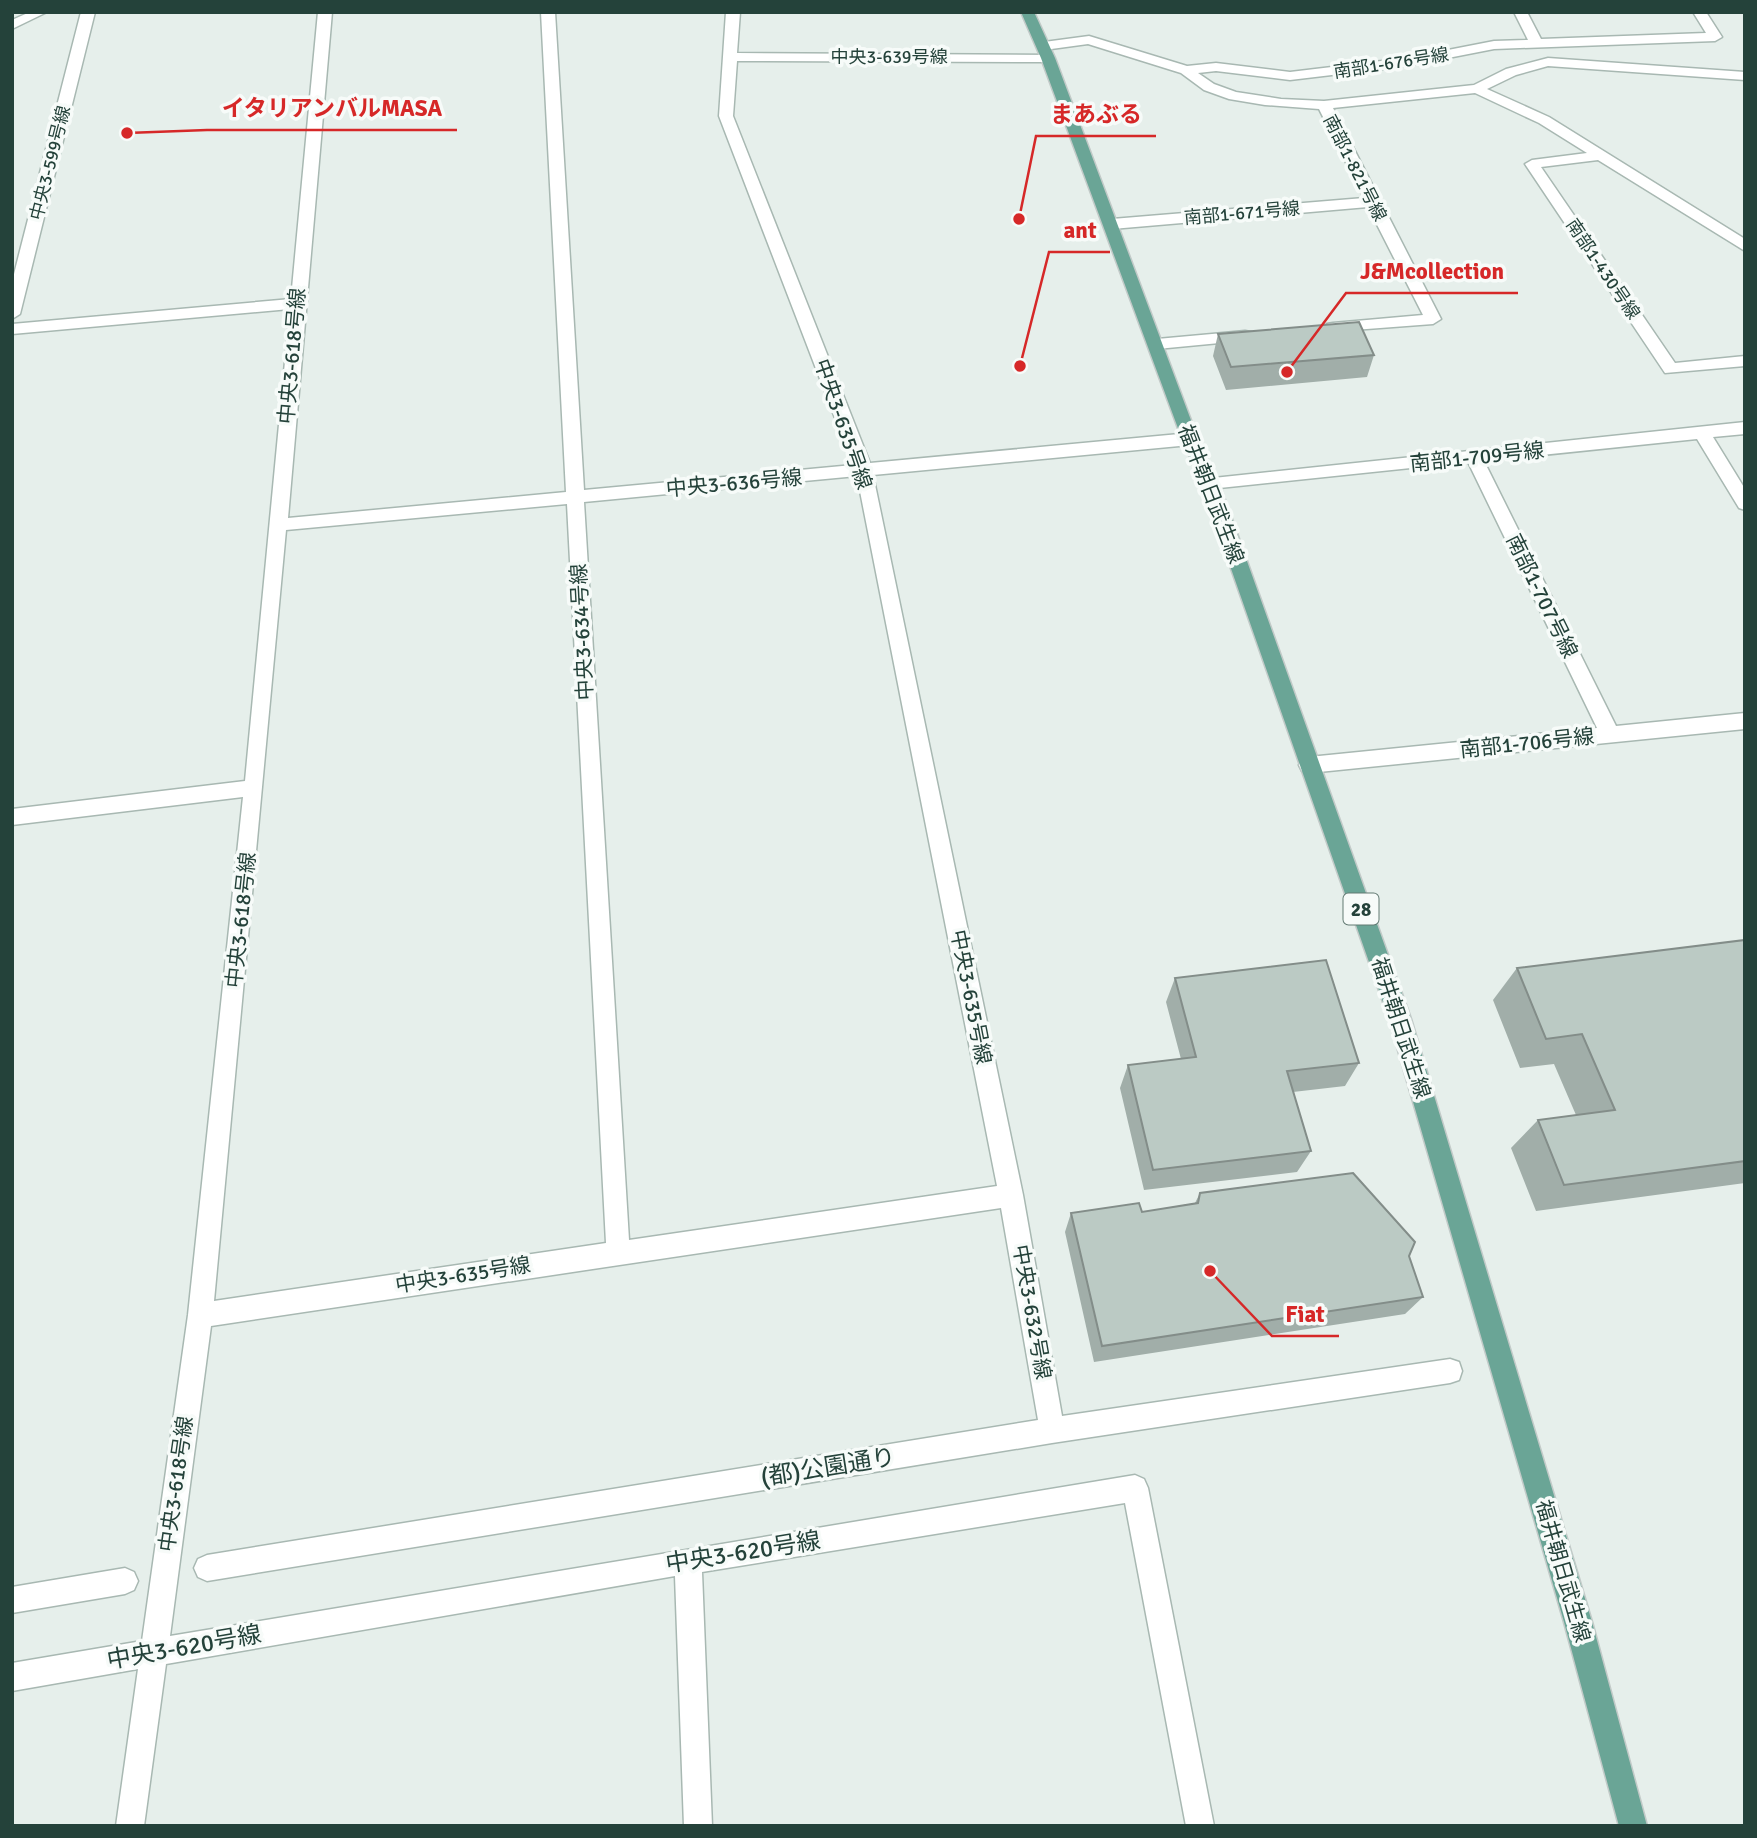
<svg xmlns="http://www.w3.org/2000/svg" width="1757" height="1838" font-family="Signika,'Noto Sans JP',sans-serif">
	<rect width="100%" height="100%" fill="#e6efeb"/>
	<g fill="none" stroke-linecap="round" stroke-linejoin="round">
		<g stroke="#a8b8b2" stroke-width="3">
			<path id="minor" d="M 30,12 L 47,12 L 12,29 L 12,20 Z
				M 81,12 L 95,12 L 20,314 L 12,319 L 12,282 Z
				M 318,12 L 332,12 L 288,518 L 566,492 L 541,12 L 555,12 L 584,490 L 853,465 L 719,116 L 726,12 L 740,12 L 737,53 L 1053,55 L 1053,61 L 1048,62 L 737,61 L 733,116 L 870,463 L 1190,433 L 1198,439 L 1190,445 L 873,475 L 1023,1195 L 1062,1416 L 1450,1359 L 1459,1362 L 1462,1371 L 1459,1380 L 1450,1383 L 1052,1443 L 207,1581 L 198,1577 L 194,1568 L 198,1559 L 207,1555 L 1038,1420 L 1001,1208 L 211,1326 L 170,1636 L 1135,1475 L 1144,1479 L 1148,1488 L 1214,1826 L 1186,1826 L 1125,1503 L 702,1572 L 712,1826 L 684,1826 L 675,1576 L 166,1664 L 144,1826 L 116,1826 L 138,1669 L 12,1691 L 12,1663 L 142,1641 L 188,1315 L 243,797 L 12,825 L 12,809 L 245,781 L 290,309 L 12,334 L 12,324 L 291,299 ZM 857,476 L 997,1186 L 629,1240 L 584,502 ZM 567,504 L 606,1243 L 214,1301 L 286,530 Z
				M 1514,12 L 1527,12 L 1541,39 L 1706,33 L 1693,12 L 1706,12 L 1722,37 L 1715,41 L 1494,49 L 1407,66 L 1290,80 L 1216,71 L 1198,73 L 1214,84 L 1236,92 L 1281,99 L 1324,101 L 1474,85 L 1506,69 L 1548,58 L 1745,72 L 1745,80 L 1548,66 L 1516,75 L 1487,89 L 1549,117 L 1745,239 L 1745,251 L 1598,160 L 1541,167 L 1675,363 L 1745,356 L 1745,366 L 1665,373 L 1525,164 L 1532,160 L 1587,153 L 1539,123 L 1475,93 L 1333,108 L 1441,319 L 1433,324 L 1327,332 L 1325,328 L 1327,324 L 1333,323 L 1423,315 L 1368,207 L 1112,229 L 1104,224 L 1112,219 L 1364,198 L 1319,109 L 1265,105 L 1229,99 L 1204,90 L 1181,73 L 1088,44 L 1044,50 L 1037,46 L 1044,42 L 1089,36 L 1187,66 L 1216,63 L 1290,72 L 1407,58 L 1494,41 L 1528,40 Z
				M 1245,331 L 1251,332 L 1253,336 L 1251,340 L 1157,349 L 1149,344 L 1157,339 Z
				M 1745,422 L 1745,434 L 1713,437 L 1745,489 L 1745,510 L 1739,508 L 1697,439 L 1484,461 L 1616,726 L 1745,713 L 1745,729 L 1309,773 L 1302,771 L 1299,765 L 1302,759 L 1309,757 L 1597,728 L 1468,462 L 1210,489 L 1201,483 L 1204,479 Z
				M 125,1568 L 134,1572 L 138,1581 L 134,1590 L 125,1594 L 12,1613 L 12,1587 Z"/>
		</g>
		<g stroke="#c2cac8" stroke-width="3">
			<path id="major" d="M 1021,12 L 1034,12 L 1055,58 L 1198,439 L 1219,483 L 1411,1019 L 1592,1622 L 1647,1826 L 1619,1826 L 1564,1622 L 1389,1019 L 1201,483 L 1182,439 L 1041,58 Z"/>
		</g>
		<use href="#minor" fill="#fff" fill-rule="evenodd"/>
		<use href="#major" fill="#6aa596" fill-rule="evenodd"/>
	</g>
	<path fill="#a1aea9" d="M 1218,334 L 1374,355 L 1367,377 L 1226,390 L 1213,356 Z
		M 1745,940 L 1745,1183 L 1536,1211 L 1511,1148 L 1538,1120 L 1576,1115 L 1554,1064 L 1520,1068 L 1493,1000 L 1517,968 Z
		M 1175,978 L 1359,1063 L 1345,1086 L 1293,1092 L 1311,1151 L 1297,1172 L 1144,1190 L 1120,1088 L 1128,1065 L 1181,1059 L 1166,1002 Z
		M 1200,1193 L 1409,1256 L 1423,1297 L 1405,1314 L 1094,1362 L 1065,1232 L 1071,1213 L 1142,1212 L 1195,1203 Z"/>
	<path fill="#bbcac4" stroke="#838d89" stroke-width="2" d="M 1359,322 L 1374,355 L 1231,367 L 1218,334 Z
		M 1745,940 L 1745,1161 L 1564,1185 L 1538,1120 L 1615,1110 L 1582,1034 L 1546,1039 L 1517,968 Z
		M 1326,960 L 1359,1063 L 1287,1071 L 1311,1151 L 1153,1170 L 1128,1065 L 1196,1057 L 1175,978 Z
		M 1353,1173 L 1415,1242 L 1409,1256 L 1423,1297 L 1102,1346 L 1071,1213 L 1139,1203 L 1142,1212 L 1198,1203 L 1200,1193 Z"/>
	<g text-anchor="middle" stroke-width="7" stroke-linejoin="round" paint-order="stroke">
		<g font-size="18" fill="#24423a" stroke="#f7fbf9">
			<text x="889" y="63">中央3-639号線</text>
			<text transform="translate(1391 63) rotate(-9)" y="6">南部1-676号線</text>
			<text transform="translate(50 163) rotate(-76)" y="6">中央3-599号線</text>
			<text transform="translate(1355 168) rotate(63)" y="6">南部1-821号線</text>
			<text transform="translate(1242 213) rotate(-5)" y="6">南部1-671号線</text>
			<text transform="translate(1603 269) rotate(56)" y="6">南部1-430号線</text>
		</g>
		<rect fill="#f7fbf9" stroke="#637a73" stroke-width="2" x="1343.5" y="893.5" width="35" height="31" rx="5"/>
		<g font-size="19" font-weight="bold" fill="#24423a">
			<text x="1361" y="916">28</text>
		</g>
		<g font-size="21" fill="#24423a" stroke="#f7fbf9">
			<text transform="translate(292 356) rotate(-85)" y="7">中央3-618号線</text>
			<text transform="translate(843 424) rotate(71)" y="7">中央3-635号線</text>
			<text transform="translate(1477 457) rotate(-6)" y="7">南部1-709号線</text>
			<text transform="translate(734 483) rotate(-5)" y="7">中央3-636号線</text>
			<text transform="translate(1211 494) rotate(69)" y="7">福井朝日武生線</text>
			<text transform="translate(1542 596) rotate(64)" y="7">南部1-707号線</text>
			<text transform="translate(582 632) rotate(-93)" y="7">中央3-634号線</text>
			<text transform="translate(1527 743) rotate(-6)" y="7">南部1-706号線</text>
			<text transform="translate(241 920) rotate(-84)" y="7">中央3-618号線</text>
			<text transform="translate(971 997) rotate(79)" y="7">中央3-635号線</text>
			<text transform="translate(1401 1028) rotate(72)" y="7">福井朝日武生線</text>
			<text transform="translate(463 1275) rotate(-9)" y="7">中央3-635号線</text>
			<text transform="translate(1032 1312) rotate(80)" y="7">中央3-632号線</text>
			<text transform="translate(176 1484) rotate(-82)" y="7">中央3-618号線</text>
			<text transform="translate(1563 1571) rotate(74)" y="7">福井朝日武生線</text>
		</g>
		<g font-size="24" fill="#24423a" stroke="#f7fbf9">
			<text transform="translate(828 1467) rotate(-9)" y="8">(都)公園通り</text>
			<text transform="translate(743 1552) rotate(-9)" y="8">中央3-620号線</text>
			<text transform="translate(184 1647) rotate(-10)" y="8">中央3-620号線</text>
		</g>
	</g>
	<path fill="none" stroke="#d62828" stroke-width="2.5" d="M127 133L207 130H457M1019 219L1036 136H1156M1020 366L1049 252H1110M1287 372L1346 293H1518M1210 1271L1272 1336H1339"/>
	<g fill="#d62828" stroke="#f7fbf9" stroke-width="2.5">
		<circle cx="127" cy="133" r="7"/>
		<circle cx="1019" cy="219" r="7"/>
		<circle cx="1020" cy="366" r="7"/>
		<circle cx="1287" cy="372" r="7"/>
		<circle cx="1210" cy="1271" r="7"/>
	</g>
	<g font-size="23" text-anchor="middle" font-weight="bold" fill="#d62828" stroke="#f7fbf9" stroke-width="7" stroke-linejoin="round" paint-order="stroke">
		<text x="332" y="116">イタリアンバルMASA</text>
		<text x="1096" y="122">まあぶる</text>
		<text x="1080" y="238">ant</text>
		<text x="1432" y="279">J&amp;Mcollection</text>
		<text x="1305" y="1322">Fiat</text>
	</g>
	<rect width="1757" height="1838" fill="none" stroke="#24423a" stroke-width="28"/>
</svg>
